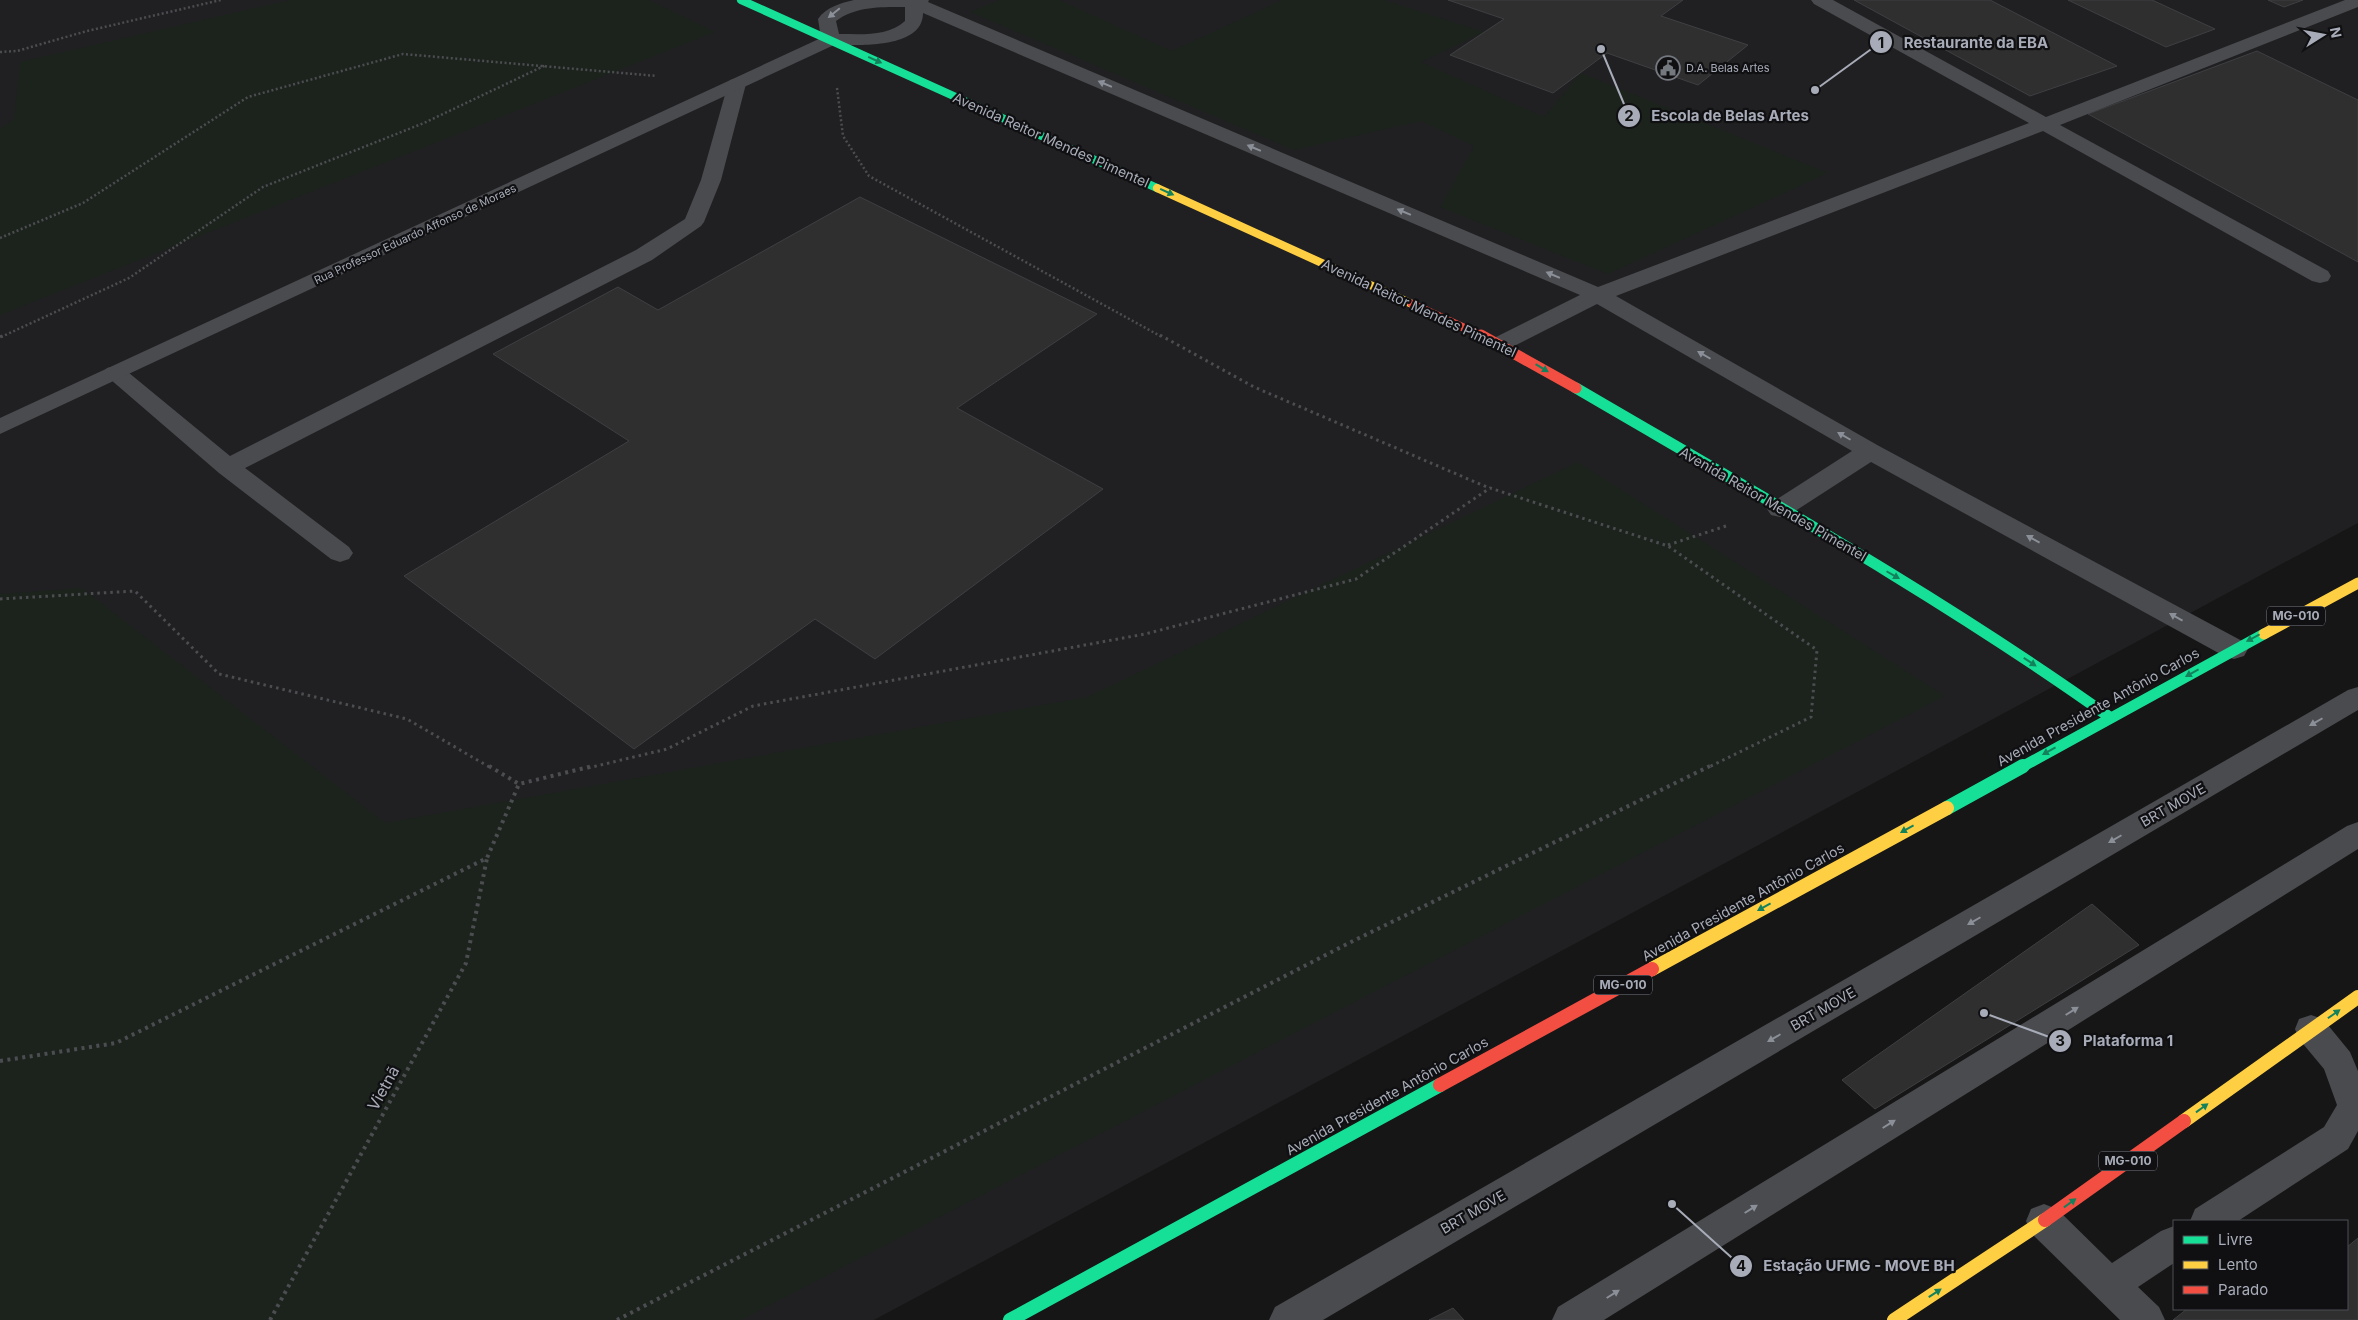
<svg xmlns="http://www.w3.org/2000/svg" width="2358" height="1320" font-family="Inter,sans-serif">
	<rect width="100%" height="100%" fill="#161616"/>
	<path fill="#202022" d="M 0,0 L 2358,0 L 2358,523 L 874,1320 L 0,1320 Z"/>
	<path fill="#1c231d" d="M 290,0 L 649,0 L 715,32 L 0,315 L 0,129 L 14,119 L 20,62 Z
		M 1000,0 L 1059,0 L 1172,51 L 1282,0 L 1384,0 L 1484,32 L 1421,62 L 1544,117 L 1581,73 L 1828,173 L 1608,274 L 1440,207 L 1474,146 L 1421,121 L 1294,150 L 970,12 Z
		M 1578,462 L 1945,696 L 741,1320 L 0,1320 L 0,594 L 82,588 L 385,823 L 1087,697 Z"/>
	<path fill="#2f2f30" stroke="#3e3f42" d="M 1448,0 L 1683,0 L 1661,16 L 1748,45 L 1698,85 L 1607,53 L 1553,93 L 1450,55 L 1504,19 Z
		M 1854,0 L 1990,0 L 2117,66 L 2030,96 Z
		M 2068,0 L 2152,0 L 2215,29 L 2166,47 Z
		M 2268,0 L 2303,0 L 2284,7 Z
		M 2257,51 L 2358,100 L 2358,262 L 2088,114 Z
		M 860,197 L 1097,314 L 957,408 L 1103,489 L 875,659 L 815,619 L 634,749 L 404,576 L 629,441 L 493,354 L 618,287 L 658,310 Z
		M 2092,904 L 2139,945 L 1875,1109 L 1842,1080 Z
		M 2358,1238 L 2358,1320 L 2173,1320 L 2187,1309 L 2347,1309 L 2347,1247 Z
		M 1453,1308 L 1464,1320 L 1429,1320 Z"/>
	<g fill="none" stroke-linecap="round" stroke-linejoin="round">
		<path stroke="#4c4d51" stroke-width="2.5" stroke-dasharray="2 2.5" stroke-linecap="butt" d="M 0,52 L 17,51 L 87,31 L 221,0
			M 837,88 L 843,136 L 869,176 L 1162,337
			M 0,238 L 83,203 L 248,97 L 403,54 L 657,76
			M 1,337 L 129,278 L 263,187 L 424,123 L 546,65"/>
		<path stroke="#4c4d51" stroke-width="3" stroke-dasharray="2.5 4" stroke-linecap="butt" d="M 1160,335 L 1254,387 L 1489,488
			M 0,337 L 4,335
			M 1668,545 L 1726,526
			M 0,599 L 135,591 L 219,674 L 407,719 L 491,768
			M 588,768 L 667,749 L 753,706 L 1145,634 L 1356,579 L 1490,488 L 1668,546 L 1817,650 L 1811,717 L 1707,768"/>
		<path stroke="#4c4d51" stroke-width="4" stroke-dasharray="3 4.5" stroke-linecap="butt" d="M 489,766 L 519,784 L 593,766
			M 0,1061 L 116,1043 L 487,858 L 519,784
			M 270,1320 L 466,963 L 487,858
			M 617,1320 L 1349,943 L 1710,766"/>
		<path fill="#4a4b4f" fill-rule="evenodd" d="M 737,78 L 744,80 L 746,84 L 721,180 L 704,222 L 701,226 L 652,260 L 245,468 L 349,547 L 353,553 L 349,559 L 340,562 L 331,559 L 219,473 L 103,373 L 107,368 L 115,366 L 123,368 L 230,456 L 636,250 L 685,219 L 701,180 L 728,84 L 730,80 Z
			M 2358,687 L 2358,710 L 1323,1320 L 1269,1320 L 1275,1307 L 2348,690 Z
			M 2358,822 L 2358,849 L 1604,1320 L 1552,1320 L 1558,1307 L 2347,826 Z
			M 2311,1015 L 2323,1019 L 2350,1052 L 2358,1071 L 2358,1131 L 2348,1149 L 2238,1221 L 2190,1221 L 2195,1209 L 2324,1127 L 2337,1105 L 2324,1069 L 2299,1039 L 2295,1029 L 2299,1019 Z
			M 2044,1204 L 2057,1209 L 2112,1263 L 2161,1231 L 2174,1226 L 2174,1263 L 2138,1287 L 2159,1307 L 2165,1320 L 2120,1320 L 2031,1233 L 2026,1221 L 2031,1209 Z"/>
		<path fill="#4a4b4f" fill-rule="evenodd" d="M 854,0 L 929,0 L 928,2 L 1598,287 L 2029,123 L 1814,4 L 1811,0 L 1833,0 L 2046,117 L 2345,0 L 2358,0 L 2358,7 L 2060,125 L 2328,271 L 2331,276 L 2328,281 L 2320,283 L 2312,281 L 2043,131 L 1616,296 L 1879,446 L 2244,642 L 2248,649 L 2244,656 L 2234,659 L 2224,656 L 1871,462 L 1789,515 L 1780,517 L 1771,515 L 1767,509 L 1771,503 L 1852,451 L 1597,304 L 1508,349 L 1500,351 L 1492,349 L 1489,344 L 1492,339 L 1580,295 L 923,13 C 923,49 859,45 834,45 L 0,434 L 0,418 L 821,38 L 818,19 C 826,7 841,3 854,0 ZM 905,7 L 905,21 C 887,37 862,34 839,34 L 836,21 C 856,6 882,7 905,7 Z"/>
		<path stroke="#16e098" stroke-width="8" d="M 741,0 L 1157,188"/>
		<path stroke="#16e098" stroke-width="11" d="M 1576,388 C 1757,494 1940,596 2111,718
			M 2020,768 L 2264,634"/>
		<path stroke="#16e098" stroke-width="14" d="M 1947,808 L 2023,766
			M 1010,1320 L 1440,1085"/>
		<path stroke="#ffcf43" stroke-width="8" d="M 1157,188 L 1412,304"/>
		<path stroke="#ffcf43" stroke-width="11" d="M 2264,634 L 2358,583"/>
		<path stroke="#ffcf43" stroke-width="14" d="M 1652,969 L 1947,808
			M 2184,1121 L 2358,997
			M 1894,1320 L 2045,1220"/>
		<path stroke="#f24e42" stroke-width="8" d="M 1412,304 L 1484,337"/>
		<path stroke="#f24e42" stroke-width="11" d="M 1481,335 L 1576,388"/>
		<path stroke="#f24e42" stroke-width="14" d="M 1440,1085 L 1652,969
			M 2045,1220 L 2184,1121"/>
	</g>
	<defs><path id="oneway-solid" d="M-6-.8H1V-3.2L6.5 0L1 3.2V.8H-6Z" transform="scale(1.25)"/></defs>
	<g fill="#8b8f98">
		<use href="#oneway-solid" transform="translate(834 13) rotate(141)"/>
		<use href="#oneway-solid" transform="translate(1105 84) rotate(-157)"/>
		<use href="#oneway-solid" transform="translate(1254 148) rotate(-157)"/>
		<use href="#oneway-solid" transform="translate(1404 212) rotate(-157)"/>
		<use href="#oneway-solid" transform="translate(1553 275) rotate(-157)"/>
		<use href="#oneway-solid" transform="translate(1704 355) rotate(-150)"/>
		<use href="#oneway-solid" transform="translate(1844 436) rotate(-150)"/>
		<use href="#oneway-solid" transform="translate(2033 539) rotate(-151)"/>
		<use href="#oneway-solid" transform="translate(2176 617) rotate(-151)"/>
		<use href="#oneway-solid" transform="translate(2316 722) rotate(150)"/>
		<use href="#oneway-solid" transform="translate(2115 839) rotate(150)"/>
		<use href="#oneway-solid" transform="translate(1974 921) rotate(150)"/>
		<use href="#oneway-solid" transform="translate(2072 1011) rotate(-32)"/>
		<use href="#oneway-solid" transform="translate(1774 1038) rotate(150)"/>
		<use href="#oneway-solid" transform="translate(1889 1124) rotate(-32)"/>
		<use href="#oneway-solid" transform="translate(1751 1209) rotate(-32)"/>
		<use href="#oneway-solid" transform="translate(1613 1294) rotate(-32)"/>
	</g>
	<g fill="#13825c">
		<use href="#oneway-solid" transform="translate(875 60) rotate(24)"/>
		<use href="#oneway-solid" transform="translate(1167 192) rotate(24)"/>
		<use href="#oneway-solid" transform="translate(1542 368) rotate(31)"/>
		<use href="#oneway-solid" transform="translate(1893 575) rotate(30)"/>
		<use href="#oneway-solid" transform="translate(2253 638) rotate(152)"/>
		<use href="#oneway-solid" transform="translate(2030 662) rotate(33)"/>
		<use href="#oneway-solid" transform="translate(2192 673) rotate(151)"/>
		<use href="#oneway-solid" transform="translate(2049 751) rotate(151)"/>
		<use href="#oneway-solid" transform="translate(1907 829) rotate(151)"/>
		<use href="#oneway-solid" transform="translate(1764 907) rotate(151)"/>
		<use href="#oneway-solid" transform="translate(2334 1014) rotate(-35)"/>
		<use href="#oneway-solid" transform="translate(2202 1108) rotate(-36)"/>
		<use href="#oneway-solid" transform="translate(2070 1203) rotate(-36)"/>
		<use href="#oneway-solid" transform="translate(1935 1293) rotate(-33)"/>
	</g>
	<defs>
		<g id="civic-ring" transform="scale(1.25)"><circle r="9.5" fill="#101012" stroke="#74787f" stroke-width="1.5"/><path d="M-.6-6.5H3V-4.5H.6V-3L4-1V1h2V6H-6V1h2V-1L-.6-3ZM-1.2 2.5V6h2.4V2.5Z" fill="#74787f"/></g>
	</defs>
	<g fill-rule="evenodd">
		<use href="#civic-ring" x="1668" y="68"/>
	</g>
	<g text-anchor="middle" stroke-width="4.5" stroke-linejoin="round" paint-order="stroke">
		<g font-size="11" fill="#a7acb8" stroke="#101012" text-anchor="start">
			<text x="1686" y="72">D.A. Belas Artes</text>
		</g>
		<g font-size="11" fill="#a7acb8" stroke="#101012">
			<text transform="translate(415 234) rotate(-25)" y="4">Rua Professor Eduardo Affonso de Moraes</text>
		</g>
		<g fill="#101012" stroke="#7a7d86" stroke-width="1">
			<rect x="2267" y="606.5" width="58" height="19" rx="4"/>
			<rect x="1594" y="975.5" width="58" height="19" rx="4"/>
			<rect x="2099" y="1151.5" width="58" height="19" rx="4"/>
		</g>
		<g font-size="12" font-weight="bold" fill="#a7acb8">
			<text x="2296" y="620">MG-010</text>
			<text x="1623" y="989">MG-010</text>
			<text x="2128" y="1165">MG-010</text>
		</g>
		<g font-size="14" fill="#a7acb8" stroke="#101012">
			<text transform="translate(1051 140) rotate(24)" y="5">Avenida Reitor Mendes Pimentel</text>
			<text transform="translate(1419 308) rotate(25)" y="5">Avenida Reitor Mendes Pimentel</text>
			<text transform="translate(1773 504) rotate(30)" y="5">Avenida Reitor Mendes Pimentel</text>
			<text transform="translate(2098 707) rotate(-29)" y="5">Avenida Presidente Antônio Carlos</text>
			<text transform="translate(2173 805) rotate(-30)" y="5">BRT MOVE</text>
			<text transform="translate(1743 902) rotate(-29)" y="5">Avenida Presidente Antônio Carlos</text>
			<text transform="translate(1823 1009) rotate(-30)" y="5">BRT MOVE</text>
			<text transform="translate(1387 1096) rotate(-29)" y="5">Avenida Presidente Antônio Carlos</text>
			<text transform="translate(1473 1212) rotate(-30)" y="5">BRT MOVE</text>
		</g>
		<g font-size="16" fill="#a7acb8" stroke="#101012">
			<text transform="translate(383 1088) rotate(-61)" y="6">Vietnã</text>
		</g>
	</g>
	<path fill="none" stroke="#a7acb8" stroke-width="2" d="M1815 90L1881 42M1601 49L1629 116M1984 1013L2060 1041M1672 1204L1741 1266"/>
	<g fill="#a7acb8" stroke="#101012" stroke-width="2">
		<circle cx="1815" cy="90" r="5"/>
		<circle cx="1601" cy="49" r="5"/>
		<circle cx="1984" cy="1013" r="5"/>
		<circle cx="1672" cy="1204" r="5"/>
		<circle cx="1881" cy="42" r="12"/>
		<circle cx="1629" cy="116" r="12"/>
		<circle cx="2060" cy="1041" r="12"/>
		<circle cx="1741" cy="1266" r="12"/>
	</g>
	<g font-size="15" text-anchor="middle" font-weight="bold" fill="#111">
		<text x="1881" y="48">1</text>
		<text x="1629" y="121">2</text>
		<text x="2060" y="1046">3</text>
		<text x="1741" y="1271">4</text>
	</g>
	<g font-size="15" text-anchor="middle" font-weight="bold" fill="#a7acb8" stroke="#101012" stroke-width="4.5" stroke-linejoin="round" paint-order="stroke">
		<text x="1976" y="48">Restaurante da EBA</text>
		<text x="1730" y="121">Escola de Belas Artes</text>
		<text x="2128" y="1046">Plataforma 1</text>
		<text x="1859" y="1271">Estação UFMG - MOVE BH</text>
	</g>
	<rect x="2173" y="1220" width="175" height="90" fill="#101012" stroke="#4c4e54"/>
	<rect x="2183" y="1236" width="25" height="8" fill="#16e098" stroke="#4c4e54"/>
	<text x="2218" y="1245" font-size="15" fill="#a7acb8">Livre</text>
	<rect x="2183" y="1261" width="25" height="8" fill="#ffcf43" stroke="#4c4e54"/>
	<text x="2218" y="1270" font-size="15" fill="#a7acb8">Lento</text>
	<rect x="2183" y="1286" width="25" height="8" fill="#f24e42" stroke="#4c4e54"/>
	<text x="2218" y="1295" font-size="15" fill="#a7acb8">Parado</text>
	<g transform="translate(2323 35) rotate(79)" stroke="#101012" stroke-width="4" paint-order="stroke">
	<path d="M0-4L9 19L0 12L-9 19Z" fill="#a7acb8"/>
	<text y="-8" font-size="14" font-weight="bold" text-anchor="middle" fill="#a7acb8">N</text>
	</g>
</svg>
